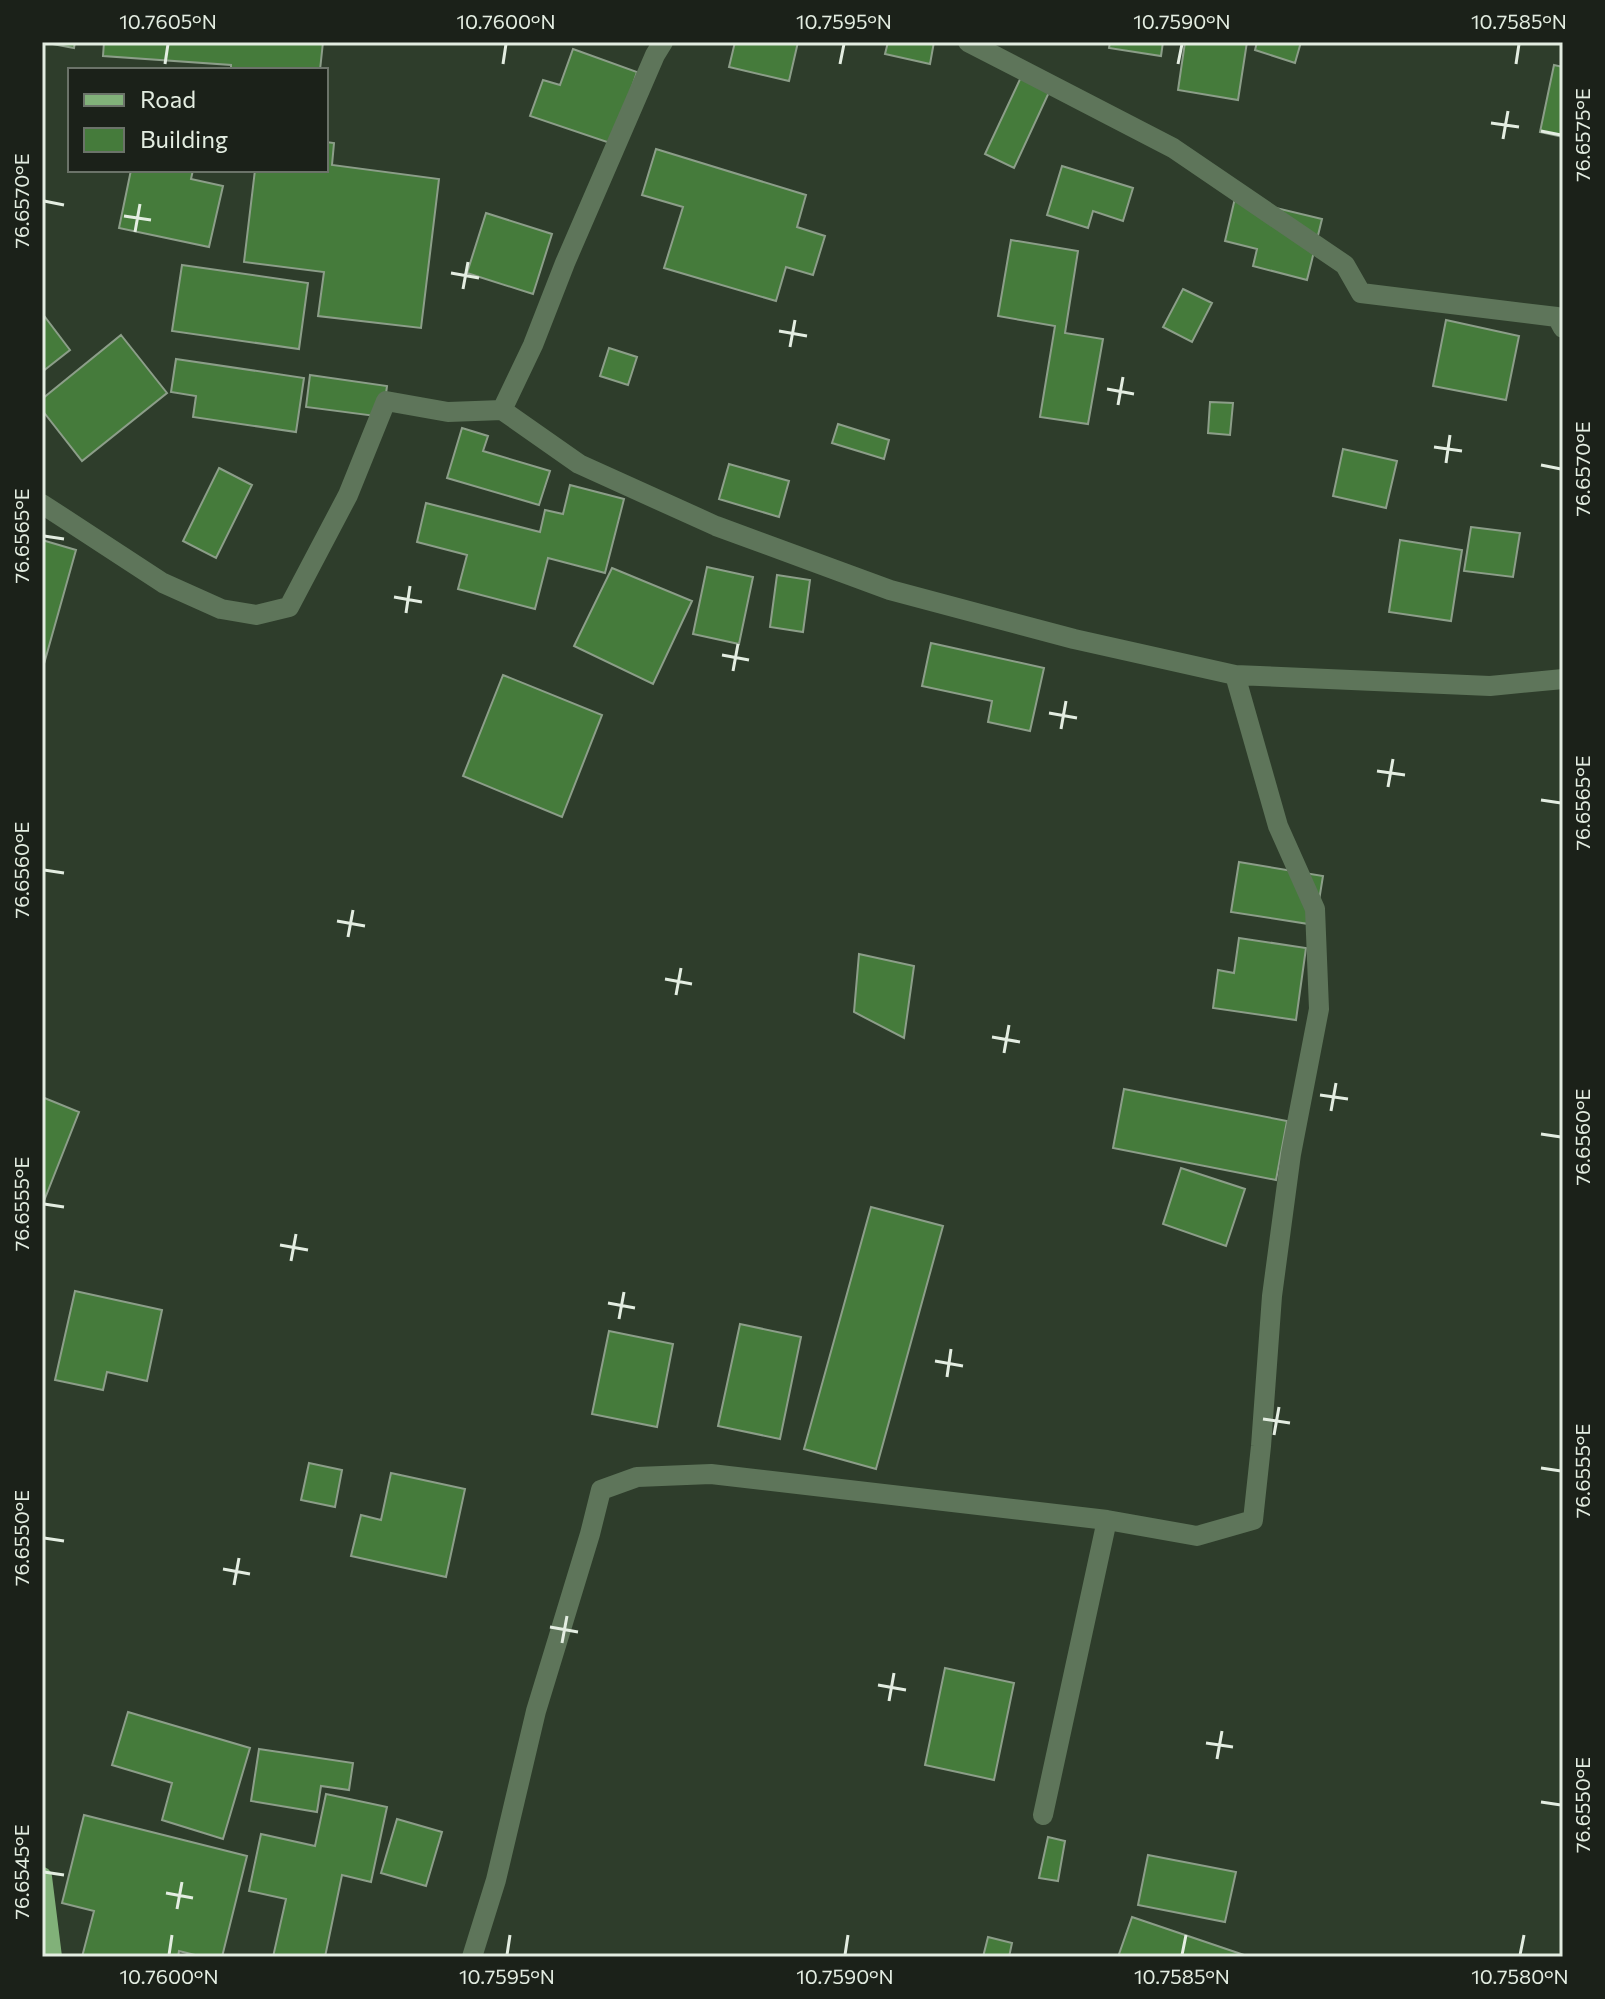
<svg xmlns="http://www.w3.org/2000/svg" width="1605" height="1999" font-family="Commissioner,sans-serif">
	<rect width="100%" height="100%" fill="#2e3d2b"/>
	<path fill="#457b3b" stroke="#8c9e89" stroke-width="2" d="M 42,42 L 75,42 L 74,48 Z
		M 104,42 L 323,42 L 320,70 L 231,70 L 231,65 L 103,56 Z
		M 735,42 L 798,42 L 789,81 L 729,67 Z
		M 888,42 L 934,42 L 930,64 L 885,54 Z
		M 1110,42 L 1163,42 L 1161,56 L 1109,48 Z
		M 1185,42 L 1247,42 L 1238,100 L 1178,90 Z
		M 1257,42 L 1301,42 L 1295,63 L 1255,50 Z
		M 573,49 L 637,72 L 613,144 L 530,116 L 543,80 L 560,85 Z
		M 1554,65 L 1563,67 L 1563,137 L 1540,132 Z
		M 1022,75 L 1051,88 L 1014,168 L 985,154 Z
		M 326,142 L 334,143 L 332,165 L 439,179 L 421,328 L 318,316 L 324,272 L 244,262 L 255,170 L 326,170 Z
		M 656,149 L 806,195 L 797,227 L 825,236 L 813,275 L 786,267 L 776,301 L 664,268 L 683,207 L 642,195 Z
		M 1062,166 L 1133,188 L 1123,221 L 1093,211 L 1088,228 L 1047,215 Z
		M 131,170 L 193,170 L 191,179 L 223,186 L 209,247 L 119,228 Z
		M 1235,198 L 1322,219 L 1307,280 L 1253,266 L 1257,249 L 1225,241 Z
		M 486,213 L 552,234 L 533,294 L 467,273 Z
		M 1011,240 L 1078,251 L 1065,333 L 1103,339 L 1088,424 L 1040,417 L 1055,326 L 998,316 Z
		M 182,265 L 308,283 L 299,349 L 172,331 Z
		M 1183,289 L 1212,303 L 1192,342 L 1163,327 Z
		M 42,313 L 70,350 L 42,372 Z
		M 1446,320 L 1519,336 L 1506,400 L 1433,386 Z
		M 121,335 L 167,393 L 82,461 L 42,410 L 42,399 Z
		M 609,348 L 637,357 L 628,385 L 600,376 Z
		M 176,359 L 304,378 L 296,432 L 193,417 L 196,396 L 171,392 Z
		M 310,375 L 387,386 L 383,417 L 306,407 Z
		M 1210,402 L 1233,403 L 1230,435 L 1208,433 Z
		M 838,424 L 889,440 L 884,459 L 832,443 Z
		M 462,428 L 488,436 L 483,451 L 550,471 L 539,505 L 447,478 Z
		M 1343,449 L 1397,461 L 1386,508 L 1333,496 Z
		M 729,464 L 789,481 L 779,517 L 719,499 Z
		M 219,468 L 252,485 L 216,558 L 183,541 Z
		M 570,485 L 624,499 L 605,573 L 548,558 L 535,609 L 458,589 L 467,555 L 417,542 L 426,503 L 540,532 L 545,510 L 563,514 Z
		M 1471,527 L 1520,533 L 1513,577 L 1464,571 Z
		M 42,540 L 76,550 L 42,671 Z
		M 1400,540 L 1462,550 L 1451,621 L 1389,612 Z
		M 707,567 L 753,577 L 739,644 L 693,634 Z
		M 612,568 L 692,601 L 653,684 L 574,646 Z
		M 777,575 L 810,580 L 803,632 L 770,627 Z
		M 931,643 L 1044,668 L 1030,731 L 988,722 L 992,701 L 922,686 Z
		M 503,675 L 602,715 L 562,817 L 463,776 Z
		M 1239,862 L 1323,876 L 1315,925 L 1231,912 Z
		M 1239,938 L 1306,948 L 1296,1020 L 1213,1008 L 1218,970 L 1234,973 Z
		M 859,954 L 914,966 L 904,1038 L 854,1012 Z
		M 1124,1089 L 1287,1121 L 1276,1180 L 1113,1148 Z
		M 42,1097 L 79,1112 L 42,1206 Z
		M 1181,1168 L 1245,1189 L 1226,1246 L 1163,1224 Z
		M 871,1207 L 943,1226 L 876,1469 L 804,1449 Z
		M 75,1291 L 162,1310 L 147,1381 L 107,1372 L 103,1390 L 55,1380 Z
		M 740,1324 L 801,1337 L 780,1439 L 718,1426 Z
		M 609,1331 L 673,1344 L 657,1427 L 592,1414 Z
		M 309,1463 L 342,1470 L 335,1507 L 301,1500 Z
		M 391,1473 L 465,1489 L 446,1577 L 351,1556 L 361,1515 L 381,1520 Z
		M 945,1668 L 1014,1683 L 994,1780 L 925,1765 Z
		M 128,1712 L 250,1748 L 223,1839 L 162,1820 L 172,1783 L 112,1765 Z
		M 259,1749 L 353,1763 L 349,1790 L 321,1786 L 317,1812 L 251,1801 Z
		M 326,1794 L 387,1807 L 371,1882 L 342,1875 L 325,1957 L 273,1957 L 286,1899 L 249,1891 L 261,1834 L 315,1846 Z
		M 84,1815 L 247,1856 L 222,1957 L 203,1957 L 179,1951 L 178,1957 L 82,1957 L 94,1911 L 62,1903 Z
		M 397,1819 L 442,1832 L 426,1886 L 381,1873 Z
		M 1048,1837 L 1065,1841 L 1058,1881 L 1039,1878 Z
		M 1148,1855 L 1236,1872 L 1225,1922 L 1138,1905 Z
		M 1132,1917 L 1250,1957 L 1118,1957 Z
		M 988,1937 L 1012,1943 L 1009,1957 L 983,1957 Z"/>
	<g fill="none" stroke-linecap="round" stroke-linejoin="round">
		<path stroke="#5e755a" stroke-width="20" d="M 968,42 L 1173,148 L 1345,265 L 1361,293 L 1557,317 L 1563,328
			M 42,504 L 163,583 L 221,609 L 256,615 L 289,607 L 348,495 L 386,401 L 448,412 L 502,410 L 533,345 L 565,263 L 655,55 L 663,42
			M 1235,675 L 1490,686 L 1563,679
			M 1043,1815 L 1107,1520
			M 472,1957 L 496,1880 L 536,1711 L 590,1534 L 601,1490 L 637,1477 L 711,1474 L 1107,1520 L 1197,1536 L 1253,1520 L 1261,1446 L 1272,1296 L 1291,1154 L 1319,1009 L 1315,909 L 1278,826 L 1235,675 L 1074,639 L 890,590 L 716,526 L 579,464 L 502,410"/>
		<path stroke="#81b179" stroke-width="20" d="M 42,1877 L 52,1957"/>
	</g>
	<path fill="none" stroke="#e3ede1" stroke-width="3" d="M 165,64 L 168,44M 503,64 L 506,44M 840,64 L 844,44M 1178,64 L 1182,44M 1516,64 L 1519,44M 1491,123 L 1519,127M 1541,131 L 1561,135M 1503,139 L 1508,111M 44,201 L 64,205M 124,216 L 151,220M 135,232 L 140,204M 451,273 L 479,278M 463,289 L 468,262M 779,331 L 807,336M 790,347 L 795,320M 1107,389 L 1134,394M 1118,405 L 1123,377M 1434,447 L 1462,451M 1446,463 L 1450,435M 1541,465 L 1561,469M 44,536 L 64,539M 394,597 L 422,602M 406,613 L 410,586M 722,655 L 749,660M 733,671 L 738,644M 1049,713 L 1077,718M 1061,729 L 1066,701M 1377,771 L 1405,775M 1388,787 L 1393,759M 1541,800 L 1561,803M 44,870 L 64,873M 337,921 L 365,926M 348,937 L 353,910M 665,979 L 692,984M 676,995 L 681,968M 992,1037 L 1020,1042M 1004,1053 L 1009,1025M 1320,1095 L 1348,1099M 1331,1111 L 1336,1083M 1541,1134 L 1561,1137M 44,1204 L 64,1207M 280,1245 L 308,1250M 291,1261 L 296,1234M 608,1303 L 635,1308M 619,1319 L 624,1292M 935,1361 L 963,1366M 947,1377 L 951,1349M 1263,1419 L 1290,1423M 1274,1435 L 1279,1407M 1541,1468 L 1561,1471M 44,1538 L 64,1541M 223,1569 L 250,1574M 234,1585 L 239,1558M 550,1627 L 578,1632M 562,1643 L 567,1616M 878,1685 L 906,1690M 889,1701 L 894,1673M 1206,1743 L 1233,1747M 1217,1759 L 1222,1731M 1541,1802 L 1561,1805M 44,1872 L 64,1875M 166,1893 L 193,1898M 177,1909 L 182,1882M 169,1955 L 172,1935M 507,1955 L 510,1935M 845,1955 L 848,1935M 1182,1955 L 1186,1935M 1520,1955 L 1524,1935"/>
	<rect width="1605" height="1999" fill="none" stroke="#1b2119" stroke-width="88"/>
	<rect x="68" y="68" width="260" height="104" fill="#1b2119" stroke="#6b7369" stroke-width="2"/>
	<rect x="84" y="94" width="40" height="12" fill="#81b179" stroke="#6b7369" stroke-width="2"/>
	<text x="140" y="108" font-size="24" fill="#e3ede1">Road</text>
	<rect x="84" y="128" width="40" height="24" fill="#457b3b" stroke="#6b7369" stroke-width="2"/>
	<text x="140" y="148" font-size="24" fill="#e3ede1">Building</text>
	<rect x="44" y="44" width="1517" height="1911" fill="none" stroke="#e3ede1" stroke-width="3"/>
	<g font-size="20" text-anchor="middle" fill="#e3ede1">
		<text x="168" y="29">10.7605°N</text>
		<text x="506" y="29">10.7600°N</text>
		<text x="844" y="29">10.7595°N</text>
		<text x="1182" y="29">10.7590°N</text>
		<text x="1519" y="29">10.7585°N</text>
		<text transform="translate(1583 135) rotate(-90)" y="7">76.6575°E</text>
		<text transform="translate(22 201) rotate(-90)" y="7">76.6570°E</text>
		<text transform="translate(1583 469) rotate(-90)" y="7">76.6570°E</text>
		<text transform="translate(22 536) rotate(-90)" y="7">76.6565°E</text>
		<text transform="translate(1583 803) rotate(-90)" y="7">76.6565°E</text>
		<text transform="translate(22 870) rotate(-90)" y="7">76.6560°E</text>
		<text transform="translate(1583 1137) rotate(-90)" y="7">76.6560°E</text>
		<text transform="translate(22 1204) rotate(-90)" y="7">76.6555°E</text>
		<text transform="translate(1583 1471) rotate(-90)" y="7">76.6555°E</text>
		<text transform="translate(22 1538) rotate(-90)" y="7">76.6550°E</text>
		<text transform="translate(1583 1805) rotate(-90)" y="7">76.6550°E</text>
		<text transform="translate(22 1872) rotate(-90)" y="7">76.6545°E</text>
		<text x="169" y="1984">10.7600°N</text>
		<text x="507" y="1984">10.7595°N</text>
		<text x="845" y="1984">10.7590°N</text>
		<text x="1182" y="1984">10.7585°N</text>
		<text x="1520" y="1984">10.7580°N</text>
	</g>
</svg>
